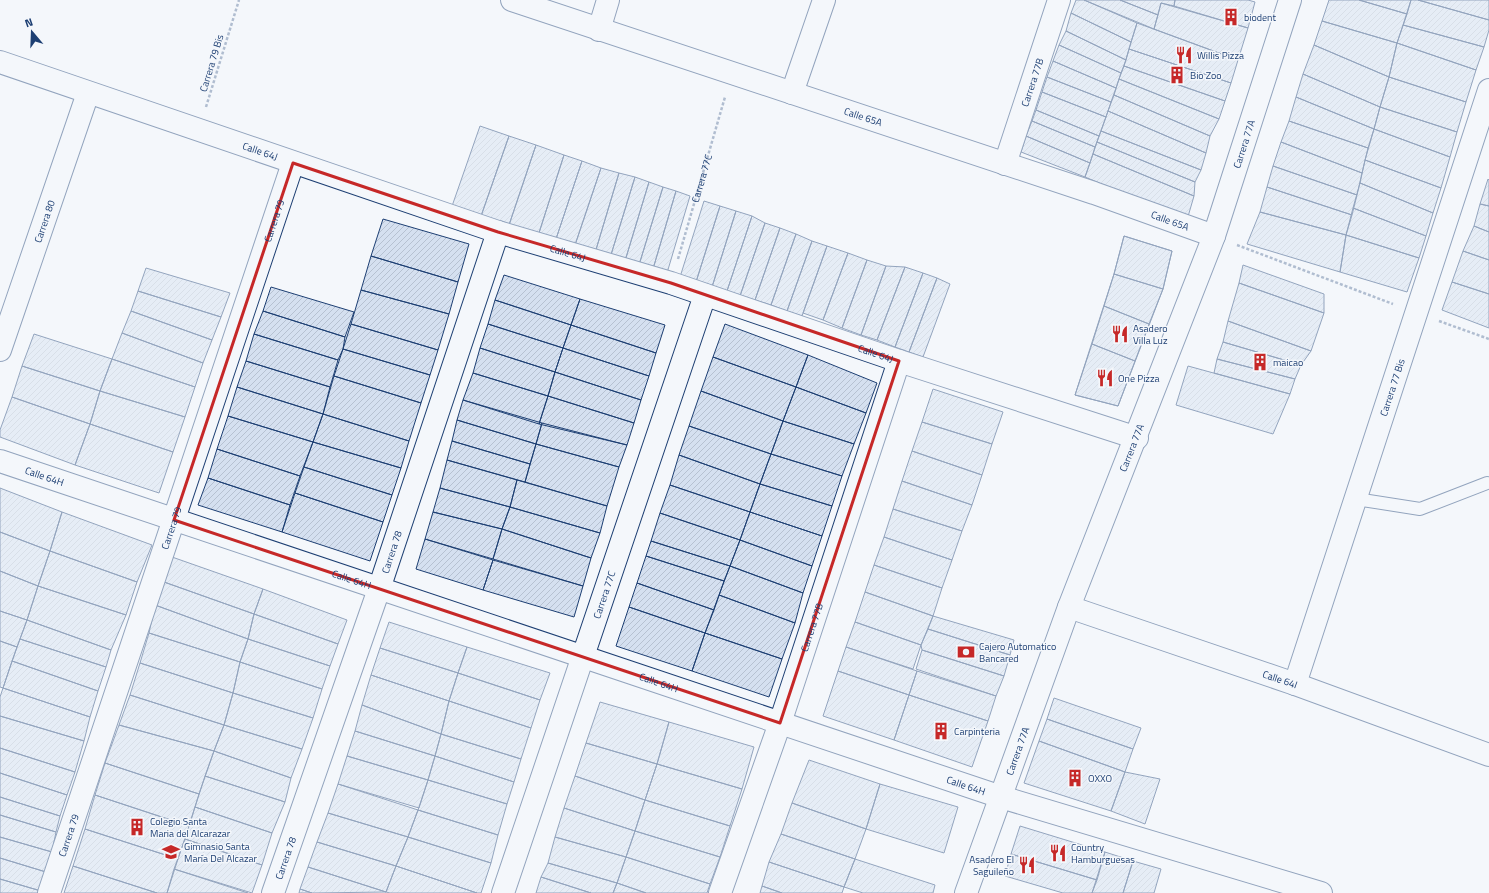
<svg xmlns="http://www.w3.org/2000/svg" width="1489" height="893" font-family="'Titillium Web',sans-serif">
	<defs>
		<pattern id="building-hatch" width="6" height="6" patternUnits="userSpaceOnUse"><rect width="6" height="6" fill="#d5e0f0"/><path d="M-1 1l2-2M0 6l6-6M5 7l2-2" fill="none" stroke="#b6c1d1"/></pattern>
	</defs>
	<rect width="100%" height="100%" fill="#f4f7fb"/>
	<path fill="url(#building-hatch)" stroke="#1d3f73" d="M 1076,0 L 1084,0 L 1137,23 L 1131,42 L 1071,13 Z
		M 1084,0 L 1120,0 L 1158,15 L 1154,29 Z
		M 1120,0 L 1175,0 L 1174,6 L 1161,3 L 1158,15 Z
		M 1175,0 L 1248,0 L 1255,2 L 1248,28 L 1174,6 Z
		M 1329,0 L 1359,0 L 1407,14 L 1397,43 L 1322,21 Z
		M 1359,0 L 1411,0 L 1407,14 Z
		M 1411,0 L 1418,0 L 1489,20 L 1489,30 L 1484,47 L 1403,25 Z
		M 1418,0 L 1489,0 L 1489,20 Z
		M 1161,3 L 1248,28 L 1238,60 L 1154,29 Z
		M 1071,13 L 1131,42 L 1126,60 L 1066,31 Z
		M 1322,21 L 1397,43 L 1389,77 L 1314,45 Z
		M 1137,23 L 1238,60 L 1231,83 L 1129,49 Z
		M 1403,25 L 1484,47 L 1476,70 L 1397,43 Z
		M 1066,31 L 1126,60 L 1121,73 L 1059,45 Z
		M 1397,43 L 1476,70 L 1466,102 L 1389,77 Z
		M 1059,45 L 1121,73 L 1116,88 L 1053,61 Z
		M 1314,45 L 1389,77 L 1380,107 L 1303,74 Z
		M 1129,49 L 1231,83 L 1225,101 L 1124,66 Z
		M 1053,61 L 1116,88 L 1111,102 L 1047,77 Z
		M 1124,66 L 1225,101 L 1219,119 L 1119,79 Z
		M 1303,74 L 1380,107 L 1374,129 L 1296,97 Z
		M 1047,77 L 1111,102 L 1106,117 L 1042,92 Z
		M 1389,77 L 1466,102 L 1457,132 L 1380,107 Z
		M 1119,79 L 1219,119 L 1210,136 L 1114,95 Z
		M 1042,92 L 1106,117 L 1099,136 L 1036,110 Z
		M 1114,95 L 1210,136 L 1206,153 L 1108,111 Z
		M 1296,97 L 1374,129 L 1368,148 L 1289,121 Z
		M 1380,107 L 1457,132 L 1450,157 L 1374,129 Z
		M 1036,110 L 1099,136 L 1095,147 L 1032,121 Z
		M 1108,111 L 1206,153 L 1201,170 L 1101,131 Z
		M 1032,121 L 1095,147 L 1090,163 L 1026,136 Z
		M 1289,121 L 1368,148 L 1362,173 L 1281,142 Z
		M 480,126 L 509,136 L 480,219 L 451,209 Z
		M 1374,129 L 1450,157 L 1441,188 L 1365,160 Z
		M 1101,131 L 1201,170 L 1195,182 L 1097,142 Z
		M 509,136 L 536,145 L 508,228 L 480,219 Z
		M 1026,136 L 1090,163 L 1085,177 L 1021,152 Z
		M 1097,142 L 1195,182 L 1194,196 L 1093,154 Z
		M 1281,142 L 1362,173 L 1357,195 L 1273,166 Z
		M 536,145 L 564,155 L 538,236 L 508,228 Z
		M 1093,154 L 1194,196 L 1187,220 L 1085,177 Z
		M 564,155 L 582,161 L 555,242 L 538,236 Z
		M 1365,160 L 1441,188 L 1433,213 L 1360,183 Z
		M 582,161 L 601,168 L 574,248 L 555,242 Z
		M 1273,166 L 1357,195 L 1352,215 L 1267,187 Z
		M 601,168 L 619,173 L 595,253 L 574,248 Z
		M 619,173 L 635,177 L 610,258 L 595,253 Z
		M 635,177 L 649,182 L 625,261 L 610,258 Z
		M 1488,179 L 1489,180 L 1489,206 L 1480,204 Z
		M 649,182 L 663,187 L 639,265 L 625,261 Z
		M 1360,183 L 1433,213 L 1426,236 L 1353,208 Z
		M 663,187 L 676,191 L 653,269 L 639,265 Z
		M 1267,187 L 1352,215 L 1346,235 L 1260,212 Z
		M 676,191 L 690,196 L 667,273 L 653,269 Z
		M 704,201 L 720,206 L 696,282 L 680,277 Z
		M 1480,204 L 1489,206 L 1489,232 L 1474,226 Z
		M 720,206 L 736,211 L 712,287 L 696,282 Z
		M 1353,208 L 1426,236 L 1419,258 L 1346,235 Z
		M 736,211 L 752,216 L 727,291 L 712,287 Z
		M 1260,212 L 1346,235 L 1340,272 L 1247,244 Z
		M 752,216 L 765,223 L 740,296 L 727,291 Z
		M 383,219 L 469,244 L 458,282 L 371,256 Z
		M 765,223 L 780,228 L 755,300 L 740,296 Z
		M 1474,226 L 1489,232 L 1489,260 L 1463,251 Z
		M 780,228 L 796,234 L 771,305 L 755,300 Z
		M 796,234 L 812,241 L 787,311 L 771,305 Z
		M 1346,235 L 1419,258 L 1407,292 L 1340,272 Z
		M 1124,236 L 1172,251 L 1163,289 L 1118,406 L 1075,395 L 1114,274 Z
		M 1124,236 L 1172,251 L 1163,289 L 1114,274 Z
		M 812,241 L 827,246 L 802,316 L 787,311 Z
		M 827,246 L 848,253 L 823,320 L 803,313 Z
		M 1463,251 L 1489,260 L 1489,294 L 1452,282 Z
		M 848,253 L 867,260 L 842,328 L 823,320 Z
		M 371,256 L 458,282 L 449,314 L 361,290 Z
		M 867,260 L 886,266 L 861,335 L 842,328 Z
		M 1243,265 L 1324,294 L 1324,313 L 1239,283 Z
		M 886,266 L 905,267 L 877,340 L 861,335 Z
		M 905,267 L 923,273 L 895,347 L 877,340 Z
		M 146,268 L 230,293 L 221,317 L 138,291 Z
		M 923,273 L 937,278 L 909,352 L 895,347 Z
		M 1114,274 L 1163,289 L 1149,324 L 1104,306 Z
		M 504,275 L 580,299 L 571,325 L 495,300 Z
		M 937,278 L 950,284 L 923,357 L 909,352 Z
		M 1452,282 L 1489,294 L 1489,328 L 1442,310 Z
		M 1239,283 L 1324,313 L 1311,351 L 1228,321 Z
		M 271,287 L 354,312 L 345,337 L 263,311 Z
		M 361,290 L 449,314 L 438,350 L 351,324 Z
		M 138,291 L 221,317 L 212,340 L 131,311 Z
		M 580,299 L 665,325 L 656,353 L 571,325 Z
		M 495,300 L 571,325 L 563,348 L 488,324 Z
		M 1104,306 L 1149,324 L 1135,361 L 1092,344 Z
		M 131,311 L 212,340 L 203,363 L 122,333 Z
		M 263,311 L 345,337 L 343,349 L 338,360 L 254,334 Z
		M 1228,321 L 1311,351 L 1301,365 L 1223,342 Z
		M 351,324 L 438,350 L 430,375 L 343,349 Z
		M 488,324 L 563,348 L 555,372 L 480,348 Z
		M 725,324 L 808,355 L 796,387 L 713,357 Z
		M 571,325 L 656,353 L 649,376 L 563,348 Z
		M 122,333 L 203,363 L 195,387 L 112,359 Z
		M 34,334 L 112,359 L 100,391 L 22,366 Z
		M 254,334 L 338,360 L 330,387 L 246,361 Z
		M 1223,342 L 1301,365 L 1295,379 L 1217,359 Z
		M 1092,344 L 1135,361 L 1118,406 L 1075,395 Z
		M 480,348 L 555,372 L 548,396 L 473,373 Z
		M 563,348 L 649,376 L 641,400 L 555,372 Z
		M 343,349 L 430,375 L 421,403 L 334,376 Z
		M 808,355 L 877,383 L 866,413 L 796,387 Z
		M 713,357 L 796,387 L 783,421 L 701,391 Z
		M 112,359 L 195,387 L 185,417 L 100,391 Z
		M 1217,359 L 1295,379 L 1290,394 L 1214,373 Z
		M 246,361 L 330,387 L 323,414 L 237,387 Z
		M 22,366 L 100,391 L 90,424 L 12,397 Z
		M 1188,366 L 1290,394 L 1273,434 L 1176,405 Z
		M 555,372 L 641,400 L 634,423 L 548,396 Z
		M 473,373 L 548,396 L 539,424 L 463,400 Z
		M 334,376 L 421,403 L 409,441 L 323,414 Z
		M 237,387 L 323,414 L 313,442 L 228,416 Z
		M 796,387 L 866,413 L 854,444 L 783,421 Z
		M 933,389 L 1003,412 L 992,444 L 922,422 Z
		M 100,391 L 185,417 L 173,452 L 90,424 Z
		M 701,391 L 783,421 L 771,454 L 689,426 Z
		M 548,396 L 634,423 L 627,445 L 539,424 Z
		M 12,397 L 90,424 L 75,465 L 0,437 L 0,430 Z
		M 463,400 L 542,423 L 536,444 L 457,420 Z
		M 323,414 L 409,441 L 401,468 L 313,442 Z
		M 228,416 L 313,442 L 300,476 L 217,449 Z
		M 457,420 L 536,444 L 530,464 L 452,441 Z
		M 783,421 L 854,444 L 842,476 L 771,454 Z
		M 922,422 L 992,444 L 982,475 L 912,451 Z
		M 542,423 L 627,445 L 619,467 L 536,444 Z
		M 90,424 L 173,452 L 159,493 L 75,465 Z
		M 689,426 L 771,454 L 760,484 L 679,455 Z
		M 452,441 L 530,464 L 525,482 L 447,460 Z
		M 313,442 L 401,468 L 392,495 L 304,467 Z
		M 536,444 L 619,467 L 607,506 L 525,482 Z
		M 217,449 L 300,476 L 290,505 L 208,478 Z
		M 912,451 L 982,475 L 972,505 L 902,481 Z
		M 771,454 L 842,476 L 832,506 L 760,484 Z
		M 679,455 L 760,484 L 750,512 L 670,485 Z
		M 447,460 L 517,480 L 510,507 L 440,488 Z
		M 304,467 L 392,495 L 383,522 L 295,493 Z
		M 208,478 L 290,505 L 282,532 L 198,505 Z
		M 517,480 L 607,506 L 600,533 L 510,507 Z
		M 902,481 L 972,505 L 962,531 L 893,509 Z
		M 760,484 L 832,506 L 822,536 L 750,512 Z
		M 670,485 L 750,512 L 740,540 L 660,513 Z
		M 0,488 L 62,512 L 50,551 L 0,532 Z
		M 440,488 L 510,507 L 502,529 L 433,512 Z
		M 295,493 L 383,522 L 370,561 L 282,532 Z
		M 510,507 L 600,533 L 591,558 L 502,529 Z
		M 893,509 L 962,531 L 952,560 L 884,537 Z
		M 62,512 L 152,545 L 137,582 L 50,551 Z
		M 433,512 L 502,529 L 493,559 L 425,539 Z
		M 750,512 L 822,536 L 812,566 L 740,540 Z
		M 660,513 L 740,540 L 730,566 L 651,541 Z
		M 502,529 L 591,558 L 583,586 L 493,559 Z
		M 0,532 L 50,551 L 38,586 L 0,571 Z
		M 884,537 L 952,560 L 942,588 L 874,565 Z
		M 425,539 L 493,560 L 483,590 L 416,569 Z
		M 740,540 L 812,566 L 803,593 L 730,566 Z
		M 651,541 L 730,566 L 724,581 L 646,556 Z
		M 50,551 L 137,582 L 126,615 L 38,586 Z
		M 646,556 L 724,581 L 714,610 L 637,583 Z
		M 172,557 L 263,589 L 254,614 L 164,582 Z
		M 493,560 L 583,586 L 574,617 L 483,590 Z
		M 874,565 L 942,588 L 933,616 L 865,592 Z
		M 730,566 L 803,593 L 795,623 L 719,595 Z
		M 0,571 L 38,586 L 27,620 L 0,611 Z
		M 164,582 L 254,614 L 248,639 L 155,605 Z
		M 637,583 L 714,610 L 705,633 L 629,607 Z
		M 38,586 L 126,615 L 111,650 L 27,620 Z
		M 263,589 L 347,620 L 338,644 L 254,614 Z
		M 865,592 L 933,616 L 921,645 L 855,622 Z
		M 719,595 L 795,623 L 782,659 L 705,633 Z
		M 155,605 L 248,639 L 240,662 L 149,633 Z
		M 629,607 L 705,633 L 692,671 L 616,646 Z
		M 0,611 L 27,620 L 17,647 L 0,641 Z
		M 254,614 L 338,644 L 330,666 L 248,639 Z
		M 933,616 L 1014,640 L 1010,655 L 928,629 Z
		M 27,620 L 111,650 L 106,667 L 20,639 Z
		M 389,622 L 467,647 L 458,673 L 380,648 Z
		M 855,622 L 921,645 L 913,669 L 846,647 Z
		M 928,629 L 1010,655 L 1004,676 L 922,650 L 921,645 Z
		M 149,633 L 240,662 L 233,693 L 140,663 Z
		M 705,633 L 782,659 L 769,697 L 692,671 Z
		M 20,639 L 106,667 L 98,691 L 12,661 Z
		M 248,639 L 330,666 L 322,689 L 240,662 Z
		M 0,641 L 17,647 L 3,688 L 0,687 Z
		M 467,647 L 550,673 L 540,700 L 458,673 Z
		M 846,647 L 917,671 L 909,695 L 838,671 Z
		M 380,648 L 458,673 L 449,701 L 371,675 Z
		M 922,650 L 1004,676 L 996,696 L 916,669 Z
		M 12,661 L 98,691 L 90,717 L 3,688 Z
		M 240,662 L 322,689 L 313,718 L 233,693 Z
		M 140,663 L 233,693 L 224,725 L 130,695 Z
		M 838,671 L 909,695 L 894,740 L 823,716 Z
		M 917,671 L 996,696 L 988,721 L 909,695 Z
		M 458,673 L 540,700 L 531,728 L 449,701 Z
		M 371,675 L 449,701 L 441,734 L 362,705 Z
		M 3,688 L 90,717 L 84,741 L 0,716 L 0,697 Z
		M 233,693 L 313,718 L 302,749 L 224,725 Z
		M 130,695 L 224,725 L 214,751 L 119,725 Z
		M 909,695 L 988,721 L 972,767 L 894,740 Z
		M 1054,698 L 1141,728 L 1133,749 L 1047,719 Z
		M 449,701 L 531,728 L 521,759 L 441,734 Z
		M 600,702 L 669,722 L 657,764 L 586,743 Z
		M 362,705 L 441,734 L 435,756 L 355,731 Z
		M 0,716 L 84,741 L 75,772 L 0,748 Z
		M 1047,719 L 1133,749 L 1125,772 L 1039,741 Z
		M 669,722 L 754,747 L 742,789 L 657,764 Z
		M 119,725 L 214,751 L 199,794 L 105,763 Z
		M 224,725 L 302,749 L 291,778 L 214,751 Z
		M 355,731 L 435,756 L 428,780 L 347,756 Z
		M 441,734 L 521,759 L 514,782 L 435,756 Z
		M 1039,741 L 1125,772 L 1111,811 L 1024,783 Z
		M 586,743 L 657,764 L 645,800 L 575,776 Z
		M 0,748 L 75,772 L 67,795 L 0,773 Z
		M 214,751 L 291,778 L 285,802 L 205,776 Z
		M 347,756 L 428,780 L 419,808 L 338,784 Z
		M 435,756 L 514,782 L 507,804 L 428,780 Z
		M 809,760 L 880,784 L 866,829 L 792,803 Z
		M 105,763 L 199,794 L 189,826 L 95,795 Z
		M 657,764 L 742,789 L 730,826 L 645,800 Z
		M 1125,772 L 1160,779 L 1145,824 L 1111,811 Z
		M 0,773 L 67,795 L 60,816 L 0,797 Z
		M 205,776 L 285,802 L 272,833 L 195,807 Z
		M 575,776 L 645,800 L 635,831 L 564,808 Z
		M 428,780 L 507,804 L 498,835 L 418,810 Z
		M 338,784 L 418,810 L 408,837 L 328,813 Z
		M 880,784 L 958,807 L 944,853 L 866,829 Z
		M 95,795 L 189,826 L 178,859 L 85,829 Z
		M 0,797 L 60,816 L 56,832 L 0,815 Z
		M 645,800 L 730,826 L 720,857 L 635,831 Z
		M 792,803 L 866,829 L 855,859 L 781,834 Z
		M 195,807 L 272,833 L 262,865 L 185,839 Z
		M 564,808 L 635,831 L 626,857 L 555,837 Z
		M 418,810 L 498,835 L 491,863 L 408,837 Z
		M 328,813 L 408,837 L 396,866 L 317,842 Z
		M 0,815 L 56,832 L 52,852 L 0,837 Z
		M 1020,826 L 1105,852 L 1097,880 L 1011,854 Z
		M 85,829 L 178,859 L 167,893 L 157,893 L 73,866 Z
		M 635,831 L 720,857 L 710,884 L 626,857 Z
		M 781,834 L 855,859 L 844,887 L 769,862 Z
		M 0,837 L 52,852 L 46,872 L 0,858 Z
		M 408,837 L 491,863 L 481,893 L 477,893 L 396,866 Z
		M 555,837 L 626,857 L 617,883 L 548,863 Z
		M 185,839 L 262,865 L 252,893 L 174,869 Z
		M 317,842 L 396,866 L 386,892 L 308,867 Z
		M 1105,852 L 1133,861 L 1123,893 L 1092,893 Z
		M 1011,854 L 1097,880 L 1092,893 L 1063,893 L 1005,876 Z
		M 626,857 L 710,884 L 707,893 L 646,893 L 617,883 Z
		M 0,858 L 46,872 L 41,891 L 0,879 Z
		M 855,859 L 935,885 L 933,893 L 863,893 L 844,887 Z
		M 1133,861 L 1161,869 L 1154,893 L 1123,893 Z
		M 769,862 L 844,887 L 842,893 L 782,893 L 762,886 Z
		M 548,863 L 617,883 L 613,893 L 591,893 L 541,877 Z
		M 73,866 L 157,893 L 64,893 Z
		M 396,866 L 477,893 L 390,893 L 386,892 Z
		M 308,867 L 386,892 L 312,893 L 300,889 Z
		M 174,869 L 248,893 L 167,893 Z
		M 541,877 L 591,893 L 536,893 Z
		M 0,879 L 41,891 L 40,893 L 0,893 Z
		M 617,883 L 646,893 L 613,893 Z
		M 762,886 L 782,893 L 760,893 Z
		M 300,889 L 312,893 L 299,893 Z"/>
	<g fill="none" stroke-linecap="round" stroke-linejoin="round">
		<g stroke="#1d3f73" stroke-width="14">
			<path id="service" d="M 1356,499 L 1420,509 L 1487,483"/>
		</g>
		<g stroke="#1d3f73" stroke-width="24">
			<g id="minor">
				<path id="s2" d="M 512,0 L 1094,193 L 1214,236"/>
				<path d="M 599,30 L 608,0"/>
				<path id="s3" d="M 0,62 L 498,232 L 671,283 L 899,361 L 1137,438"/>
				<path d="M 792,93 L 824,0"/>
				<path id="s4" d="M 1005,164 L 1059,0"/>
				<path id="s5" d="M 0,350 L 88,93"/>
				<path id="s6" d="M 1069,607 L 1295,684 L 1489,755"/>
				<path id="s7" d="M 1295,684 L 1489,90"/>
				<path d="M 1001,797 L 1321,893"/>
				<path id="s8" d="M 49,893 L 293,163"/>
				<path id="s9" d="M 273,893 L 379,589 L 498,232"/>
				<path id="s10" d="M 503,893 L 705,295"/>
				<path id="s11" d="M 720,893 L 780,723 L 899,361"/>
			</g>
		</g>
		<g stroke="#1d3f73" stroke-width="24">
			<g id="tertiary">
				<path id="s12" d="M 0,461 L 1001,797"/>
			</g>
		</g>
		<g stroke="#1d3f73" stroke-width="24">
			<g id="secondary">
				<path id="s13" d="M 966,893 L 1069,607 L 1214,236 L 1290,0"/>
			</g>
		</g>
		<g stroke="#5e769c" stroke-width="2.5" stroke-dasharray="3 2" stroke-linecap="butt">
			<path d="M 206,107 L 239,0"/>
			<path d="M 1237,245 L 1393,304"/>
			<path id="s1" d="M 678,259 L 725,97"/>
			<path d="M 1439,321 L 1489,339"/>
		</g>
		<use href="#service" stroke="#f4f7fb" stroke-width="12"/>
		<use href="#minor" stroke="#f4f7fb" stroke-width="22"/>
		<use href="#tertiary" stroke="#f4f7fb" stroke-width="22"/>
		<use href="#secondary" stroke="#f4f7fb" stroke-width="22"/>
	</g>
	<path d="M0 0H1489V893H0ZM 293,163 L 498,232 L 671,283 L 899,361 L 780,723 L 174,520 Z" fill="#f4f7fb" fill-opacity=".55" fill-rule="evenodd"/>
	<path fill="none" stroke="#c62828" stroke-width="3" stroke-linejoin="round" d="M 293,163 L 498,232 L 671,283 L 899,361 L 780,723 L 174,520 Z"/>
	<defs>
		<g id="building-bare" transform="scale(1.38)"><path d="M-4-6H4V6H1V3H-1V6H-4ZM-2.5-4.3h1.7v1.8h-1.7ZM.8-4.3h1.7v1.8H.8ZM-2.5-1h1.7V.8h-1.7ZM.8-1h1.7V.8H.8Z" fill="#c62828" stroke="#f4f7fb" stroke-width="2.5" paint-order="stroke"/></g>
		<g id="restaurant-bare" transform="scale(1.38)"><path d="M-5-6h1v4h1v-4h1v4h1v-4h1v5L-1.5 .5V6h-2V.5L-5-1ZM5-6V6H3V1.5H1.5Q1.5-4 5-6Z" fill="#c62828" stroke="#f4f7fb" stroke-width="2.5" paint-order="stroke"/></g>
		<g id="bank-bare" transform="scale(1.38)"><path d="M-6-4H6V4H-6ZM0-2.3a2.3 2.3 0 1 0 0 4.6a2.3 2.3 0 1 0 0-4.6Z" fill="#c62828" stroke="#f4f7fb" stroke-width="2.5" paint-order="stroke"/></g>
		<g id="school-bare" transform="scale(1.38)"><path d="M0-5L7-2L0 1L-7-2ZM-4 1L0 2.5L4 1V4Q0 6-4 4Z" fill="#c62828" stroke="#f4f7fb" stroke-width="2.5" paint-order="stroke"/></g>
	</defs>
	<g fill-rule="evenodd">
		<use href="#building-bare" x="1231" y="17"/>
		<use href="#restaurant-bare" x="1184" y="55"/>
		<use href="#building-bare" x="1177" y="75"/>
		<use href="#restaurant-bare" x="1120" y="334"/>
		<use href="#building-bare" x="1260" y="362"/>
		<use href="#restaurant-bare" x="1105" y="378"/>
		<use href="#bank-bare" x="966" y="652"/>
		<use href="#building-bare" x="941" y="731"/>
		<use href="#building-bare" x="1075" y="778"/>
		<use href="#building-bare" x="137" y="827"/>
		<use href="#school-bare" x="171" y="852"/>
		<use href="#restaurant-bare" x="1058" y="853"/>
		<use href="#restaurant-bare" x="1027" y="865"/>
	</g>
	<g text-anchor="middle" stroke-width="3" stroke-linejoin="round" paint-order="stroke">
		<g font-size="10" fill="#1d3f73" stroke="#f4f7fb" text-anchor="start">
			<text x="1244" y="21">biodent</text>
			<text x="1197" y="59">Willis Pizza</text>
			<text x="1190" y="79">Bio Zoo</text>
			<text x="1133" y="332">Asadero<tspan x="1133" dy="12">Villa Luz</tspan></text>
			<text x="1273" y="366">maicao</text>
			<text x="1118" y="382">One Pizza</text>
			<text x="979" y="650">Cajero Automatico<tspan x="979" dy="12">Bancared</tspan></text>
			<text x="954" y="735">Carpinteria</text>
			<text x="1088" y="782">OXXO</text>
			<text x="150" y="825">Colegio Santa<tspan x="150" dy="12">Maria del Alcarazar</tspan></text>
			<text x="184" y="850">Gimnasio Santa<tspan x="184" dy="12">María Del Alcazar</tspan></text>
			<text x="1071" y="851">Country<tspan x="1071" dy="12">Hamburguesas</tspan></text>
			<text x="1014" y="863" text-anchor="end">Asadero El<tspan x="1014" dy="12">Saguileño</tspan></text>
		</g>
		<g font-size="10" fill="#1d3f73" stroke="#f4f7fb">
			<text transform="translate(211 63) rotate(-73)" y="4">Carrera 79 Bis</text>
			<text dy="4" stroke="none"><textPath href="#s4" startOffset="86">Carrera 77B</textPath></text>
			<text dy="4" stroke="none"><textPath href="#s2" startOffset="370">Calle 65A</textPath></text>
			<text dy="4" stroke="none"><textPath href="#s13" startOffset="799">Carrera 77A</textPath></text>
			<text dy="4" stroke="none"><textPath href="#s3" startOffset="275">Calle 64J</textPath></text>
			<text dy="4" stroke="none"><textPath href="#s1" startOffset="84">Carrera 77C</textPath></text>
			<text dy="4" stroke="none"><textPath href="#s8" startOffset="709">Carrera 79</textPath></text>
			<text dy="4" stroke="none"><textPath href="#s2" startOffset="694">Calle 65A</textPath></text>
			<text dy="4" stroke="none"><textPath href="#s5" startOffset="136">Carrera 80</textPath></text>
			<text dy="4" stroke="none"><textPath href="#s3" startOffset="599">Calle 64J</textPath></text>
			<text dy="4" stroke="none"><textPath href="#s3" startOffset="923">Calle 64J</textPath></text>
			<text dy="4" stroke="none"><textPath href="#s7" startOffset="312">Carrera 77 Bis</textPath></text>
			<text dy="4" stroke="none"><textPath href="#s13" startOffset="475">Carrera 77A</textPath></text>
			<text dy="4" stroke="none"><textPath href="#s12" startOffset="47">Calle 64H</textPath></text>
			<text dy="4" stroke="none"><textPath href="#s8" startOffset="385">Carrera 79</textPath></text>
			<text dy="4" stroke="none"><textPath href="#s9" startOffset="361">Carrera 78</textPath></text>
			<text dy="4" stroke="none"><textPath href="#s12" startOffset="371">Calle 64H</textPath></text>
			<text dy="4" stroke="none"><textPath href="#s10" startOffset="315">Carrera 77C</textPath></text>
			<text dy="4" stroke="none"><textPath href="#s11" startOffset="281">Carrera 77B</textPath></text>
			<text dy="4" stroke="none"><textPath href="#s6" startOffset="223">Calle 64I</textPath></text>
			<text dy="4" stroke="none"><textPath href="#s12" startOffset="695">Calle 64H</textPath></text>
			<text dy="4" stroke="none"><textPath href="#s13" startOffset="151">Carrera 77A</textPath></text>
			<text dy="4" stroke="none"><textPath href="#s12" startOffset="1019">Calle 64H</textPath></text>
			<text dy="4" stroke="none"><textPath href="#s8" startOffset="61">Carrera 79</textPath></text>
			<text dy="4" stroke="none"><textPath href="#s9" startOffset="37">Carrera 78</textPath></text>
		</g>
	</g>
	<g transform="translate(32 32) rotate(341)" stroke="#f4f7fb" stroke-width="3" paint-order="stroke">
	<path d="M0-3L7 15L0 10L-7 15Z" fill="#1d3f73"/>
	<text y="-6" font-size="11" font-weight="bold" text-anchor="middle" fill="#1d3f73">N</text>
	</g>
</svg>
